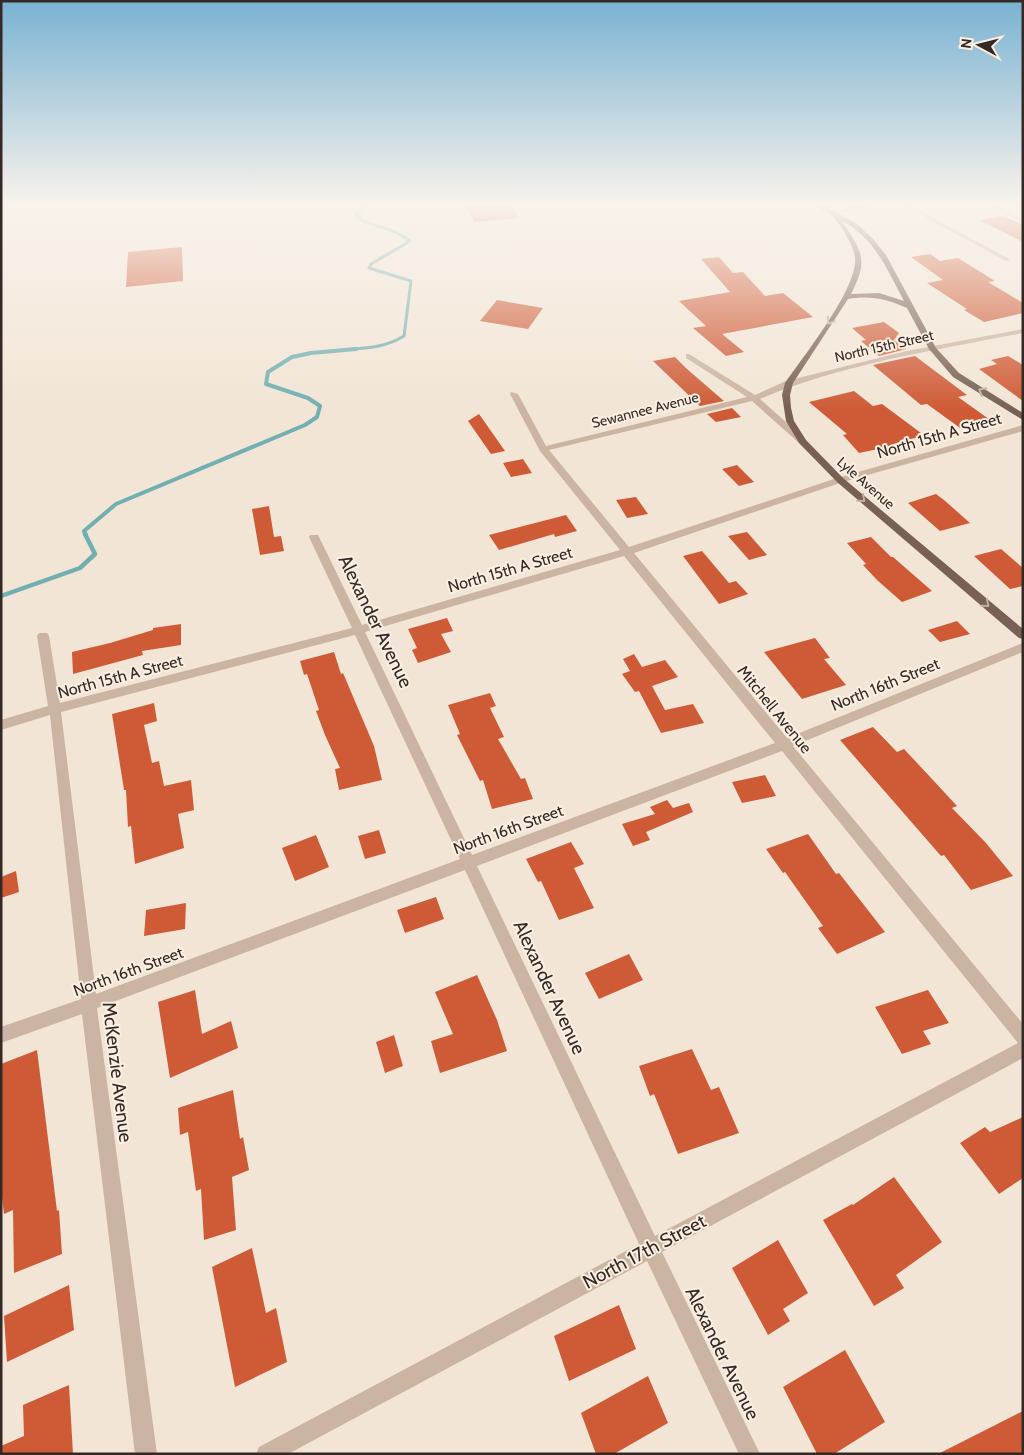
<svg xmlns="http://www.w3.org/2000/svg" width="1024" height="1455" font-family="Cabin,sans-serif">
	<rect width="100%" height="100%" fill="#f2e5d5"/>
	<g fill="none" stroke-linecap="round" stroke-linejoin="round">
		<path stroke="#72afb1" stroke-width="3" d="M 342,350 C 364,348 385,348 404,336 L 411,281 L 369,268 L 371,264 L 410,241 L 396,232 L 363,221 L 356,214 L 370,205"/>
		<path stroke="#72afb1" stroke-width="4" d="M 86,535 L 84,531 L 116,504 L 305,425 L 317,417 L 320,406 L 308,398 L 266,384 L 268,372 L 292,357 L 311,353 L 356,349"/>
		<path stroke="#72afb1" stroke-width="4.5" d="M 1,596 L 80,568 L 95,554 L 85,534"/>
	</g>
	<path fill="#cf5b36" d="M 465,205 L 511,205 L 519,218 L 474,222 Z
		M 1004,216 L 1023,225 L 1023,242 L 979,220 Z
		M 182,247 L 183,281 L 126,287 L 128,252 Z
		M 930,254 L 940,261 L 958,258 L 995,281 L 988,282 L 1023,303 L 1023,313 L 984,322 L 964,310 L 967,309 L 927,283 L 943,280 L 911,257 Z
		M 719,257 L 733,273 L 743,272 L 765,296 L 783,293 L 813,317 L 722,334 L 744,352 L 726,356 L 693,328 L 706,326 L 679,301 L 730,292 L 701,259 Z
		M 497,300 L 543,308 L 528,329 L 480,321 Z
		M 884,322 L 899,333 L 894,340 L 906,349 L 879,356 L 861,341 L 866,340 L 852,328 Z
		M 915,356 L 967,395 L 958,397 L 993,422 L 963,430 L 927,404 L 921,405 L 873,365 Z
		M 1008,356 L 1023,365 L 1023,401 L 979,369 L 997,364 L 991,360 Z
		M 675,357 L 687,369 L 724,401 L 700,406 L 653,361 Z
		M 854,391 L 873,406 L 882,404 L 925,436 L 905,440 L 883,448 L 859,453 L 843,435 L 847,434 L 809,402 Z
		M 732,408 L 741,417 L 716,422 L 707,414 Z
		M 479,414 L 505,451 L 491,454 L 468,421 Z
		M 523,459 L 532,473 L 511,477 L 503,463 Z
		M 737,465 L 754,482 L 739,486 L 722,469 Z
		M 936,494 L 944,500 L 970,523 L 940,531 L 908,503 Z
		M 636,497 L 648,514 L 627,518 L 616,500 Z
		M 269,506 L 274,537 L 281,536 L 284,551 L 260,555 L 252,509 Z
		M 566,515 L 577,531 L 555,537 L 554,534 L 499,550 L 489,535 Z
		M 747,532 L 767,555 L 749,560 L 728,536 Z
		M 871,537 L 891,557 L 893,557 L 932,591 L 902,602 L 877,580 L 863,565 L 866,564 L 847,543 Z
		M 1001,549 L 1023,568 L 1023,586 L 1010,589 L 974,556 Z
		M 702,551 L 729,583 L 736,581 L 748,594 L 719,604 L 683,556 Z
		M 447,618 L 453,631 L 441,634 L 451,652 L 418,663 L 412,650 L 417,648 L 408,629 Z
		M 957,621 L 970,634 L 940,642 L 928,630 Z
		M 181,624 L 181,645 L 142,651 L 143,655 L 73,674 L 72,652 L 110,643 L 153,630 L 153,628 Z
		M 815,638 L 830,658 L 824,659 L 846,685 L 802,699 L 764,652 Z
		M 334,652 L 341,674 L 343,673 L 374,746 L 382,780 L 339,790 L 335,769 L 340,768 L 325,735 L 316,711 L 319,710 L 307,674 L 304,675 L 300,661 Z
		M 634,654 L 642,667 L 665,660 L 678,677 L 652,686 L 665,710 L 693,704 L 704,723 L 661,733 L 639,691 L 635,692 L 622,674 L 630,671 L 623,659 Z
		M 490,693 L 496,706 L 490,708 L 504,737 L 498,739 L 521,779 L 525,778 L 533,799 L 492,809 L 483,780 L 480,781 L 457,735 L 460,734 L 448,705 Z
		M 154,703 L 157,721 L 144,725 L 152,763 L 159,761 L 164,786 L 191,780 L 194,810 L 178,814 L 184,848 L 135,864 L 131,826 L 128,827 L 126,790 L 124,790 L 112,714 Z
		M 873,727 L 897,752 L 904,749 L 932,779 L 957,806 L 952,808 L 986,843 L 1013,876 L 971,890 L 944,855 L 941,856 L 840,740 Z
		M 765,775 L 776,796 L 742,803 L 732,782 Z
		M 667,800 L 673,808 L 689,803 L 693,812 L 646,832 L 650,840 L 633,846 L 622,824 L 655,814 L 650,807 Z
		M 379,830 L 386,853 L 365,859 L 358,836 Z
		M 808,834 L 836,874 L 839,873 L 885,932 L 837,954 L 818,928 L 823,926 L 785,872 L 783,873 L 766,849 Z
		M 316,835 L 329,867 L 295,881 L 282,848 Z
		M 571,842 L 584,864 L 574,868 L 594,908 L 559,920 L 541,881 L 538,882 L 526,859 Z
		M 16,871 L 19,892 L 1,898 L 1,877 Z
		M 436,897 L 444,919 L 405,933 L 397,910 Z
		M 186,903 L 185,929 L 144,936 L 146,910 Z
		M 629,954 L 643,980 L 599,999 L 585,973 Z
		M 477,975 L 497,1020 L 507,1051 L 440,1073 L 431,1041 L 453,1034 L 435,992 Z
		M 195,990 L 202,1034 L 231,1021 L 238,1048 L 170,1078 L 158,1002 Z
		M 928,990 L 949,1023 L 923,1031 L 931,1044 L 902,1054 L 875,1007 Z
		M 394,1035 L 403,1066 L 385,1073 L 376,1042 Z
		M 692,1049 L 711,1090 L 719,1087 L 739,1133 L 678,1154 L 654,1094 L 650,1096 L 639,1066 Z
		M 37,1050 L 57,1211 L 59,1210 L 62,1254 L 14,1273 L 13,1210 L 4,1214 L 1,1189 L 1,1064 Z
		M 233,1090 L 240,1139 L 243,1137 L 249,1170 L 232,1177 L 236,1230 L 204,1240 L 201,1189 L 196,1191 L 188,1132 L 180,1135 L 178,1108 Z
		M 1023,1117 L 1023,1178 L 999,1194 L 960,1143 L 985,1127 L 990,1132 Z
		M 894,1177 L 942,1242 L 896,1275 L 904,1288 L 874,1306 L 823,1220 L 852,1204 L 853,1205 Z
		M 778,1240 L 808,1293 L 783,1309 L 790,1321 L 768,1335 L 732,1268 Z
		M 252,1248 L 266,1313 L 276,1308 L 287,1362 L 235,1387 L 212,1267 Z
		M 69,1285 L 74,1330 L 7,1362 L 4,1316 Z
		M 619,1305 L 636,1349 L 569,1381 L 554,1336 Z
		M 845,1350 L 885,1422 L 834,1454 L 817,1454 L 783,1387 Z
		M 648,1376 L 668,1423 L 614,1454 L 596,1454 L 581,1413 Z
		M 69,1385 L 73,1454 L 1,1454 L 1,1446 L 24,1436 L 23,1405 Z
		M 1023,1411 L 1023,1454 L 938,1454 Z"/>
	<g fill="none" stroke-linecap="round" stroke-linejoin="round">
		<path fill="#cbb4a1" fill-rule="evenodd" d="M 862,205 L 879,205 L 828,214 L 825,212 Z
			M 902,205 L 910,205 L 1011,260 L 1006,261 Z
			M 987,205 L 995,205 L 1023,218 L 1023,223 Z
			M 1023,329 L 1023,333 C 936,350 841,364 760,399 L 805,439 L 805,443 L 799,443 L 752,401 L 549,450 L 629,547 L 837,478 L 1023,425 L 1023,431 L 843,482 L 634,553 L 787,738 L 1023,643 L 1023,652 L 793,746 L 1023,1024 L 1023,1058 L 662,1252 L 760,1454 L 739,1454 L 647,1261 L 288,1454 L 256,1454 L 259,1447 L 639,1244 L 465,870 L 97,1008 L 157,1454 L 135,1454 L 82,1014 L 1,1043 L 1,1027 L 81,999 L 50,715 L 1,730 L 1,720 L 48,706 L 37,636 L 39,633 L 47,633 L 49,636 L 60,703 L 352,628 L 309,537 L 310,535 L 318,535 L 319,537 L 362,625 L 620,550 L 540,451 L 510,394 L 511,392 L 518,394 L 546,446 L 747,397 L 686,358 L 686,354 L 689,354 L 755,395 L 786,381 L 907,351 ZM 624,556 L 775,743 L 472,855 L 365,632 ZM 355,635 L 460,859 L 96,994 L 61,712 ZM 782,751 L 1018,1043 L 655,1236 L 477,866 Z"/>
		<path fill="#786054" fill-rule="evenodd" d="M 815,205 L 823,205 L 857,224 L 872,238 L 886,255 L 936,348 L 959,373 L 1023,413 L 1023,420 L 953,377 L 929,349 L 907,308 C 887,299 870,295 848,299 L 793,383 L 790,395 L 791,408 L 794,421 L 806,440 L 843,478 L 1023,629 L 1023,639 L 1019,638 L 837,482 L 799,443 L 786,421 L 782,395 L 785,383 C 803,357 858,288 855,258 C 854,246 842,227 834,218 C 829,212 820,210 815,205 ZM 842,221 C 874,237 888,271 904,301 L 879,293 L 851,294 C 869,259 862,252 842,221 Z"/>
	</g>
	<defs><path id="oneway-chevron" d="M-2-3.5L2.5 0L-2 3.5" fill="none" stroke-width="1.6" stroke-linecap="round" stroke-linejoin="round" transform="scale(1.25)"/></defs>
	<g stroke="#c0afa2">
		<use href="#oneway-chevron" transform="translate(830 321) rotate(124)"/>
		<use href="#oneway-chevron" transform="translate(982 391) rotate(-148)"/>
		<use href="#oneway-chevron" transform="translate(862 499) rotate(40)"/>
		<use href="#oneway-chevron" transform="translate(986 604) rotate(40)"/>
	</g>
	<linearGradient id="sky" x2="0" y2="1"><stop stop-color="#79b2d2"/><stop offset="0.5" stop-color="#f9f3ec"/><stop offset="1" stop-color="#f9f3ec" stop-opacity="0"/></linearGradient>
	<rect width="1024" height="409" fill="url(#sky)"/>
	<g text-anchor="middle" stroke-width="4" stroke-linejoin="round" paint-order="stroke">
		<g font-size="14" fill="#342924" stroke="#faefe1">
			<text transform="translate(884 346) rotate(-13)" y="5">North 15th Street</text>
			<text transform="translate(645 410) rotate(-14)" y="5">Sewannee Avenue</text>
			<text transform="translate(866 483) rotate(41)" y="5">Lyle Avenue</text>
		</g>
		<g font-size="16" fill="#342924" stroke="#faefe1">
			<text transform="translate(939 435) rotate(-16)" y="6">North 15th A Street</text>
			<text transform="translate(510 569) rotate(-16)" y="6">North 15th A Street</text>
			<text transform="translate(120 676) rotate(-15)" y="6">North 15th A Street</text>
			<text transform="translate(885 684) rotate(-22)" y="6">North 16th Street</text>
			<text transform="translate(775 709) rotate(51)" y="6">Mitchell Avenue</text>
			<text transform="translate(508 829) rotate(-20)" y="6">North 16th Street</text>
			<text transform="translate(128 971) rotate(-20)" y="6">North 16th Street</text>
		</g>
		<g font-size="19" fill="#342924" stroke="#faefe1">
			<text transform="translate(376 621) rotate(64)" y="7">Alexander Avenue</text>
			<text transform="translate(550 987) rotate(65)" y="7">Alexander Avenue</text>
			<text transform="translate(118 1072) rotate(83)" y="7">McKenzie Avenue</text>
			<text transform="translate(644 1251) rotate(-28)" y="7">North 17th Street</text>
			<text transform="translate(723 1353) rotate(64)" y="7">Alexander Avenue</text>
		</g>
	</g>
	<rect width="1024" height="1455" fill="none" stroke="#342924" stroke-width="5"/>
	<g transform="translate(979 45) rotate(277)" stroke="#faefe1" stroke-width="4" paint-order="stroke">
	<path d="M0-4L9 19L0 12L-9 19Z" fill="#342924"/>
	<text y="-8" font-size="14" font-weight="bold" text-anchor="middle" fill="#342924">N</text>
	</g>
</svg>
